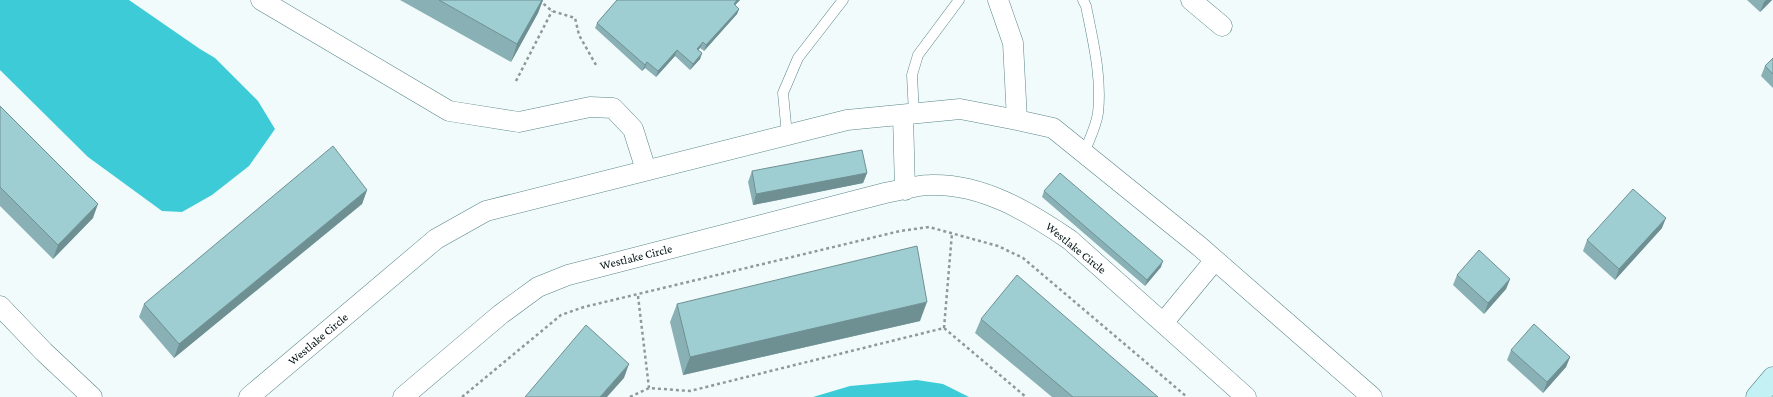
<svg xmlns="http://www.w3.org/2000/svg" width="1773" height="397" font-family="'Crimson Pro',serif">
	<rect width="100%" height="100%" fill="#f2fbfc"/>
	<path fill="#3dccd7" d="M 0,0 L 129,0 L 200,49 L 215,58 L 258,101 L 275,129 L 249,166 L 212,195 L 182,212 L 162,211 L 88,157 L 0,70 Z
		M 917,380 L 943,384 L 969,397 L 813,397 L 850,386 Z"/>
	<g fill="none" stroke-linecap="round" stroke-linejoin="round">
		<g stroke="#588589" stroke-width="11">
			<path id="lane" d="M 1083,0 L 1086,6 C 1093,41 1102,77 1098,113 C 1096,127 1089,140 1084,153
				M 914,114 L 912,75 L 918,55 L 959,0
				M 787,135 L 783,93 L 798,58 L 843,0"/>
		</g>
		<g stroke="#588589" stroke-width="21">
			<path id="street" d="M 261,0 L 449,111 L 519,122 L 590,107 L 613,108 L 633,129 L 646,170
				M 998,0 L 1013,43 L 1017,120
				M 1191,0 L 1222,26
				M 903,115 L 905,190
				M 0,306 L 44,352 L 92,397
				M 1163,323 L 1215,260
				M 249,397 L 436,239 L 486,211 L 847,120 L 960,109 L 1017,120 L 1053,128 L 1199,246 L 1372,397
				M 403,397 L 501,314 L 538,287 L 568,275 L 885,193 C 899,191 915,185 930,185 C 982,183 1029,212 1070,240 L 1246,397"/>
		</g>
		<g stroke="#588589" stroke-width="23">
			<path id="secondary" d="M 1757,397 L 1773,378"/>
		</g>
		<path stroke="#8d999a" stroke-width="2.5" stroke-dasharray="3 3" stroke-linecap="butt" d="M 539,0 L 552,11 L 575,18 L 579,35 L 596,65
			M 516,81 L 552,11
			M 638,296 L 649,388
			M 944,328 L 952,233
			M 462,397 L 561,315 L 584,307 L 900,231 L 929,227 L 998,246 L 1023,258 L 1187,397
			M 630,397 L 649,388 L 690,391 L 944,328 L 1026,397"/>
		<use href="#lane" stroke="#fff" stroke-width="10"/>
		<use href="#street" stroke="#fff" stroke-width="20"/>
		<use href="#secondary" stroke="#c3f1f4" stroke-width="22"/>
	</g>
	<path fill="#89b1b5" d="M 400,0 L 543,0 L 538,13 L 511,62 Z
		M 617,0 L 740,0 L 735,5 L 739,9 L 737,14 L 704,51 L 700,48 L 698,50 L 702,53 L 700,59 L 690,70 L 675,56 L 656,77 L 645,68 L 642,71 L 595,28 L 597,23 Z
		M 1747,0 L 1772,0 L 1760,12 Z
		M 1773,58 L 1773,88 L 1761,76 L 1765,66 Z
		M 0,106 L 93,218 L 53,259 L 0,206 Z
		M 752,171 L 867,173 L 863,183 L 753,205 L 748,182 Z
		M 367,190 L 362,204 L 174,358 L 139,317 L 144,304 Z
		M 1044,191 L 1161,267 L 1145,286 L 1042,197 Z
		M 1662,228 L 1615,280 L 1583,251 L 1587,240 Z
		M 1457,275 L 1510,279 L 1506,289 L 1484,314 L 1453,285 Z
		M 677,304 L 920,321 L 683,375 L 670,322 Z
		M 981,319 L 1158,397 L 1052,397 L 975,333 Z
		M 1511,350 L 1570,357 L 1566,367 L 1543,393 L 1507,360 Z"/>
	<path fill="#6f9093" d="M 542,0 L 543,0 L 538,13 L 511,62 L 517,44 Z
		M 737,0 L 740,0 L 731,9 L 734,4 Z
		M 1766,0 L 1772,0 L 1760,12 L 1764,2 Z
		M 739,9 L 737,14 L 704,51 L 706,45 Z
		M 703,42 L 700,48 L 695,54 L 697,49 Z
		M 677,50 L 675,56 L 656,77 L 658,71 Z
		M 702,53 L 700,59 L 690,70 L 693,64 Z
		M 647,62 L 645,68 L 642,71 L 645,65 Z
		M 867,173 L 863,183 L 753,205 L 756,194 Z
		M 367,190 L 362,204 L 174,358 L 179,344 Z
		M 98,204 L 93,218 L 53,259 L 58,245 Z
		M 1666,218 L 1662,228 L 1615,280 L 1619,269 Z
		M 1163,261 L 1161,267 L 1145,286 L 1147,280 Z
		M 1510,279 L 1506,289 L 1484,314 L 1488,303 Z
		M 927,302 L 920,321 L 683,375 L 690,357 Z
		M 1570,357 L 1566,367 L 1543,393 L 1547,382 Z
		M 629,364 L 624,378 L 607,397 L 600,397 Z"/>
	<path fill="#9fced2" stroke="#6f9093" d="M 439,0 L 542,0 L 517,44 Z
		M 617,0 L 737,0 L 734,4 L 739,9 L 706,45 L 703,42 L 697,49 L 702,53 L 693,64 L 677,50 L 658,71 L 647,62 L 645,65 L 597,23 Z
		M 1773,58 L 1773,74 L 1765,66 Z
		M 0,106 L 98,204 L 58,245 L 0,187 Z
		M 333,146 L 367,190 L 179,344 L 144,304 Z
		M 862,150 L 867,173 L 756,194 L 752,171 Z
		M 1060,173 L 1163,261 L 1147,280 L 1044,191 Z
		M 1633,189 L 1666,218 L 1619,269 L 1587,240 Z
		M 917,246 L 927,302 L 690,357 L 677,304 Z
		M 1479,250 L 1510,279 L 1488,303 L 1457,275 Z
		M 1017,275 L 1158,397 L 1073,397 L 981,319 Z
		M 1534,324 L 1570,357 L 1547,382 L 1511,350 Z
		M 586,325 L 629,364 L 600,397 L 525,397 Z"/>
	<g text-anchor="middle" stroke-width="4" stroke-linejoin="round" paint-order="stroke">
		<g font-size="12" fill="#021213" stroke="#fff">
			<text transform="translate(1076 248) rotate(39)" y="4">Westlake Circle</text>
			<text transform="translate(636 257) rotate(-14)" y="4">Westlake Circle</text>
			<text transform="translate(318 339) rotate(-40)" y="4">Westlake Circle</text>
		</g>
	</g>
</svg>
